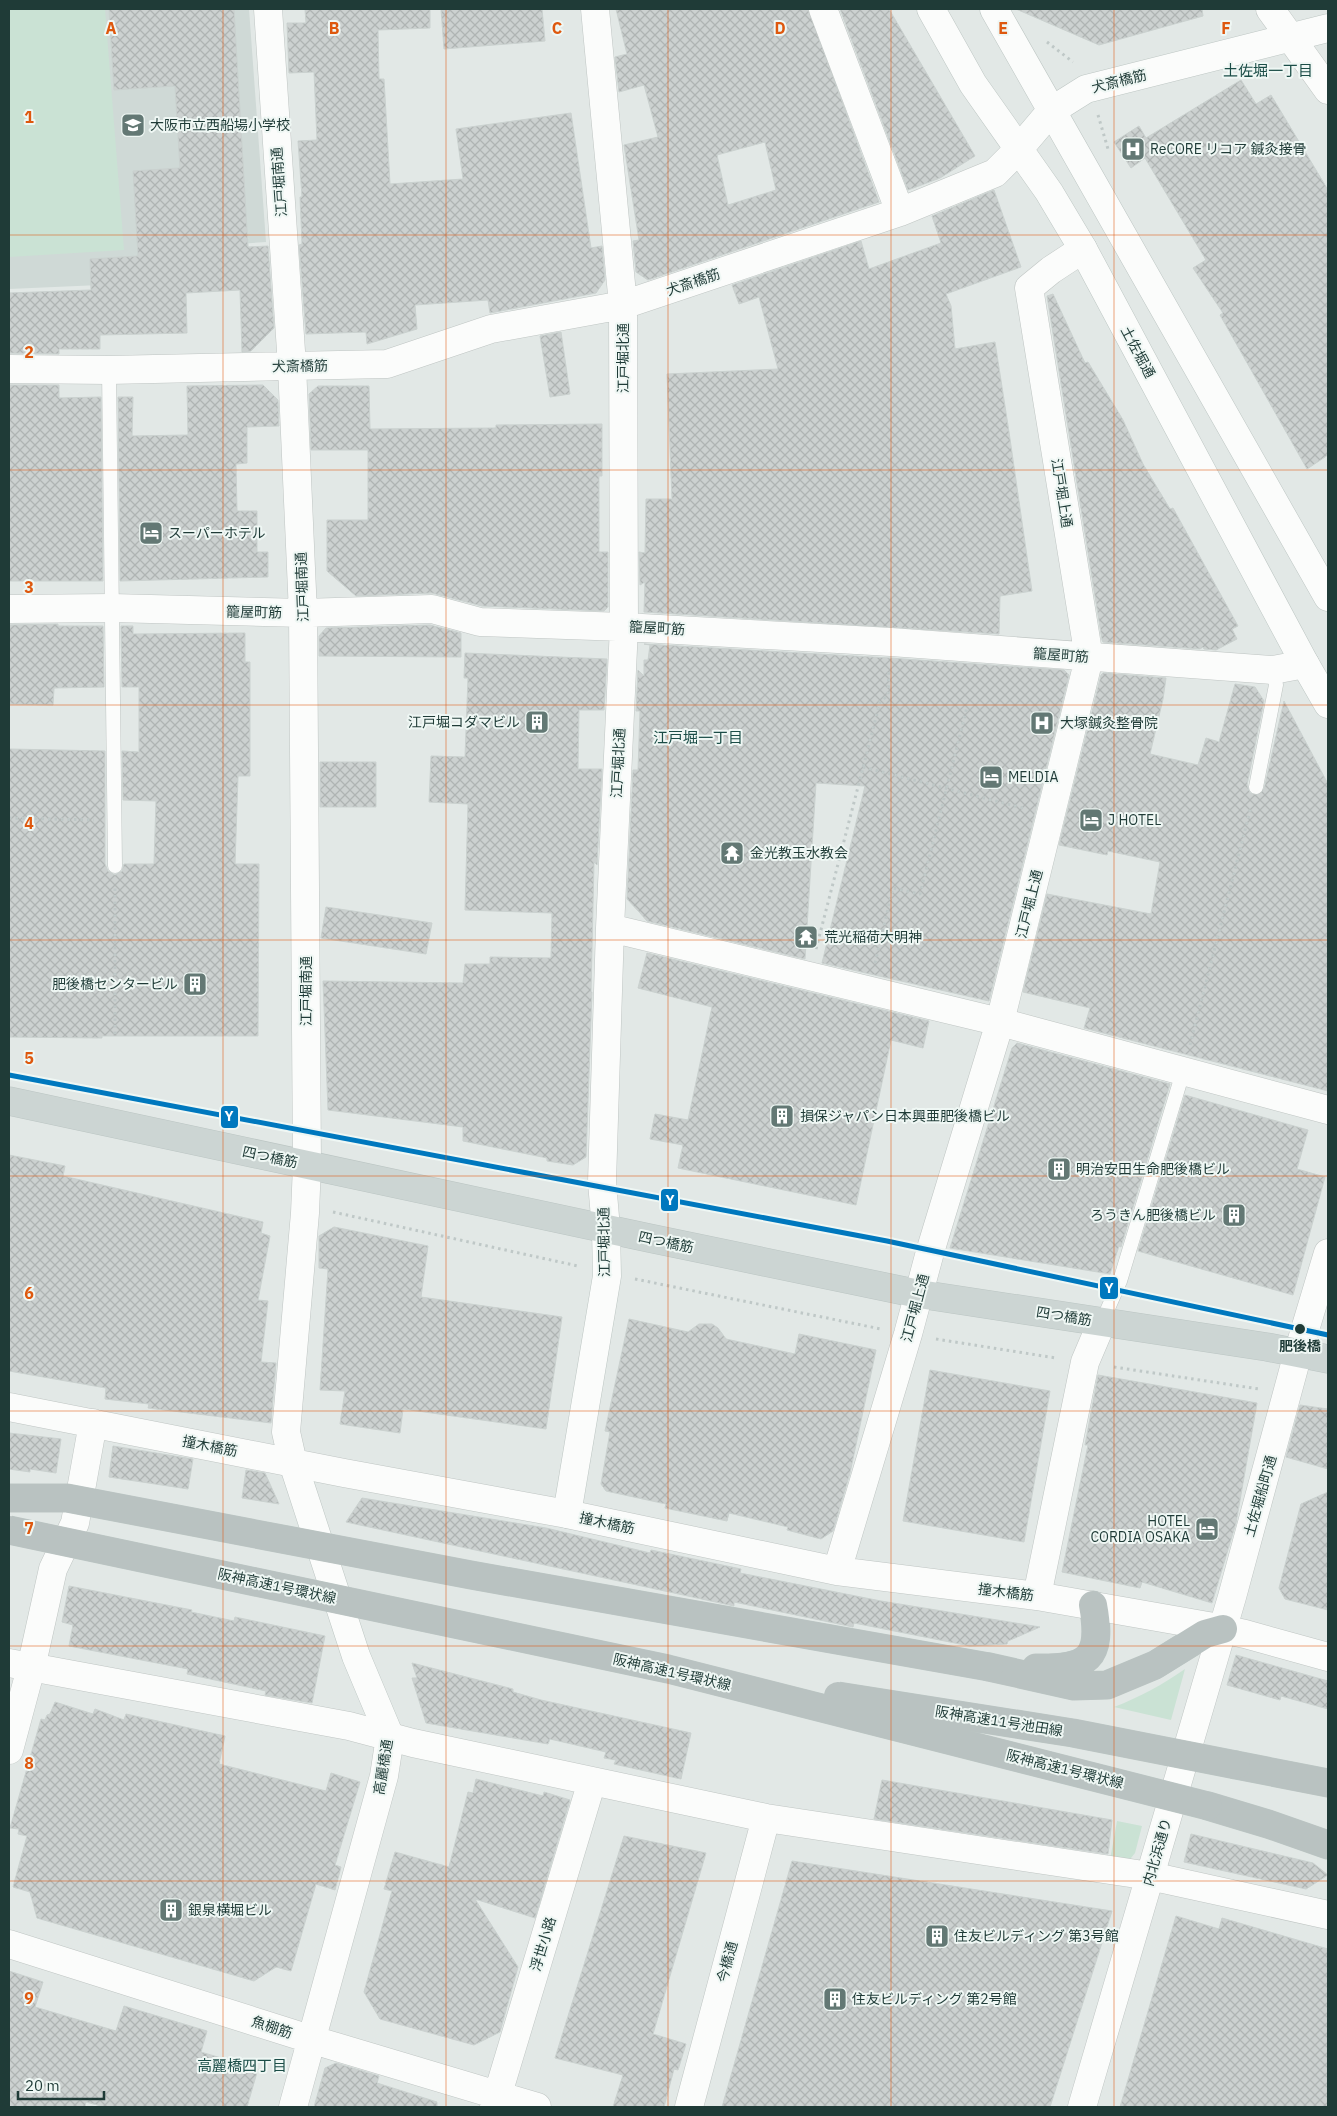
<svg xmlns="http://www.w3.org/2000/svg" width="1337" height="2116" font-family="'IBM Plex Sans','Noto Sans JP',sans-serif">
	<defs>
		<pattern id="building-cross-hatch" width="8" height="8" patternUnits="userSpaceOnUse" patternTransform="scale(1.25)"><rect width="8" height="8" fill="#ccd1d0"/><path d="M0 0l8 8M0 8l8-8" fill="none" stroke="#afb4b3"/></pattern>
	</defs>
	<rect width="100%" height="100%" fill="#e2e8e6"/>
	<path fill="#cfd9d6" d="M 9,9 L 249,9 L 266,242 L 166,249 L 168,282 L 9,289 Z"/>
	<path fill="#cae2d4" d="M 9,9 L 105,9 L 124,250 L 9,257 Z
		M 1185,1669 L 1171,1720 L 1114,1707 C 1140,1697 1162,1685 1185,1669 Z
		M 1117,1821 L 1142,1826 L 1135,1853 L 1127,1863 L 1110,1860 Z"/>
	<path fill="url(#building-cross-hatch)" stroke="#cad1cf" fill-rule="evenodd" d="M 109,9 L 234,9 L 248,247 L 268,246 L 274,328 L 251,351 L 242,352 L 240,290 L 186,293 L 187,333 L 100,335 L 100,349 L 59,349 L 59,354 L 9,353 L 9,293 L 91,290 L 90,259 L 138,256 L 133,171 L 180,168 L 175,86 L 114,90 Z
		M 305,9 L 430,9 L 430,28 L 378,30 L 379,79 L 384,79 L 390,184 L 463,179 L 456,129 L 571,113 L 591,248 L 602,246 L 605,280 L 596,293 L 490,313 L 488,300 L 415,305 L 417,329 L 367,344 L 366,332 L 306,334 L 299,245 L 302,244 L 300,197 L 302,197 L 298,141 L 317,140 L 314,72 L 289,73 L 287,23 L 306,23 Z
		M 441,9 L 542,9 L 545,41 L 444,49 Z
		M 616,9 L 808,9 L 879,202 L 648,280 L 636,272 L 633,241 L 639,240 L 624,145 L 658,137 L 644,85 L 619,92 L 615,57 L 627,54 ZM 765,142 L 776,190 L 728,205 L 717,155 Z
		M 840,9 L 889,9 L 975,156 L 940,178 L 908,190 Z
		M 1016,9 L 1202,9 L 1203,16 L 1099,45 Z
		M 1241,80 L 1256,104 L 1271,95 L 1328,190 L 1328,455 L 1307,469 L 1220,315 L 1223,313 L 1193,268 L 1206,260 L 1145,158 L 1131,168 L 1114,142 L 1139,126 L 1146,138 Z
		M 994,190 L 1021,267 L 946,294 L 951,306 L 955,349 L 995,342 L 1009,432 L 1032,591 L 1000,596 L 999,634 L 644,612 L 645,582 L 640,585 L 639,552 L 645,553 L 646,499 L 672,499 L 667,374 L 778,369 L 759,297 L 739,304 L 732,285 L 861,241 L 869,269 L 941,243 L 932,216 Z
		M 1053,294 L 1085,363 L 1088,362 L 1123,420 L 1143,464 L 1170,509 L 1173,508 L 1238,626 L 1232,629 L 1237,639 L 1216,650 L 1204,649 L 1203,647 L 1200,649 L 1103,642 L 1102,640 L 1047,296 Z
		M 561,332 L 570,394 L 550,397 L 540,336 Z
		M 9,385 L 59,385 L 59,398 L 101,397 L 103,581 L 9,581 Z
		M 263,385 L 278,400 L 279,426 L 247,427 L 247,463 L 236,464 L 237,511 L 257,511 L 257,552 L 268,552 L 268,577 L 120,581 L 118,397 L 133,397 L 132,436 L 188,435 L 187,386 Z
		M 318,386 L 369,386 L 370,429 L 496,428 L 496,425 L 602,424 L 602,476 L 599,476 L 599,552 L 608,552 L 608,607 L 604,611 L 482,606 L 432,593 L 356,596 L 327,571 L 327,520 L 368,520 L 368,450 L 311,450 L 309,394 Z
		M 58,624 L 58,626 L 103,626 L 104,687 L 54,688 L 53,705 L 9,704 L 9,625 Z
		M 430,625 L 461,633 L 461,657 L 319,656 L 319,636 L 326,628 Z
		M 121,626 L 133,626 L 133,634 L 245,633 L 245,662 L 250,662 L 250,776 L 238,776 L 235,864 L 259,864 L 258,1036 L 102,1036 L 102,1038 L 9,1037 L 9,749 L 105,751 L 105,864 L 108,871 L 115,875 L 122,871 L 124,864 L 154,864 L 156,801 L 123,800 L 122,751 L 139,752 L 139,687 L 122,687 Z
		M 644,644 L 890,658 L 1064,670 L 1069,675 L 989,1001 L 822,963 L 865,786 L 816,783 L 805,959 L 647,921 L 640,913 L 627,899 L 633,770 L 638,770 L 640,711 L 636,711 L 638,670 L 644,676 L 644,660 L 648,660 L 650,645 Z
		M 465,653 L 607,659 L 604,710 L 579,710 L 578,769 L 602,769 L 597,865 L 594,862 L 591,992 L 592,992 L 586,1157 L 573,1165 L 547,1161 L 547,1158 L 463,1141 L 463,1127 L 328,1110 L 323,981 L 463,983 L 465,964 L 490,964 L 490,957 L 551,958 L 552,913 L 465,910 L 468,804 L 429,802 L 431,756 L 465,757 L 468,678 L 464,678 Z
		M 1103,673 L 1166,678 L 1163,699 L 1150,754 L 1198,765 L 1206,738 L 1219,742 L 1235,684 L 1255,687 L 1264,701 L 1247,785 L 1250,793 L 1258,795 L 1264,789 L 1284,701 L 1328,784 L 1328,1091 L 1084,1028 L 1090,1008 L 1023,992 L 1047,894 L 1151,914 L 1160,862 L 1108,851 L 1107,855 L 1059,845 L 1101,675 Z
		M 320,762 L 376,762 L 376,807 L 320,807 Z
		M 326,907 L 432,923 L 426,954 L 321,938 Z
		M 647,953 L 929,1021 L 923,1048 L 891,1040 L 856,1205 L 678,1168 L 683,1145 L 650,1139 L 655,1114 L 688,1120 L 712,1007 L 638,988 Z
		M 1017,1043 L 1170,1084 L 1121,1247 L 1119,1246 L 1110,1274 L 950,1248 L 1012,1048 Z
		M 1185,1095 L 1308,1130 L 1297,1169 L 1325,1177 L 1293,1295 L 1138,1251 Z
		M 9,1155 L 65,1166 L 63,1176 L 263,1222 L 261,1233 L 270,1236 L 258,1300 L 268,1301 L 261,1362 L 276,1363 L 271,1423 L 148,1408 L 149,1404 L 105,1399 L 106,1388 L 9,1371 Z
		M 334,1227 L 428,1246 L 421,1297 L 562,1317 L 546,1429 L 403,1409 L 400,1433 L 340,1424 L 345,1391 L 320,1390 L 328,1269 L 319,1268 L 319,1236 Z
		M 629,1319 L 688,1332 L 699,1324 L 712,1324 L 718,1328 L 726,1339 L 795,1354 L 799,1334 L 876,1350 L 850,1473 L 833,1531 L 821,1539 L 787,1530 L 788,1527 L 729,1513 L 727,1521 L 665,1508 L 666,1504 L 606,1491 L 601,1484 L 610,1432 L 605,1431 Z
		M 930,1370 L 1050,1391 L 1024,1542 L 903,1521 Z
		M 1098,1375 L 1257,1403 L 1236,1523 L 1212,1603 L 1142,1582 L 1140,1588 L 1062,1572 L 1088,1445 L 1085,1445 Z
		M 1300,1405 L 1328,1409 L 1328,1469 L 1286,1457 Z
		M 9,1433 L 61,1439 L 56,1473 L 30,1469 L 30,1472 L 9,1469 Z
		M 113,1446 L 193,1459 L 188,1489 L 109,1477 Z
		M 246,1470 L 265,1473 L 279,1504 L 242,1498 Z
		M 1328,1492 L 1328,1610 L 1285,1599 L 1279,1588 L 1301,1504 Z
		M 362,1498 L 546,1528 L 650,1553 L 651,1550 L 741,1569 L 740,1573 L 881,1601 L 1040,1627 L 1008,1641 L 1007,1644 L 970,1646 L 854,1623 L 853,1627 L 734,1602 L 734,1606 L 346,1522 Z
		M 69,1586 L 192,1610 L 191,1612 L 234,1621 L 235,1617 L 325,1636 L 312,1703 L 265,1695 L 266,1691 L 187,1674 L 188,1669 L 69,1646 L 73,1625 L 62,1622 Z
		M 1236,1655 L 1328,1681 L 1328,1709 L 1281,1696 L 1280,1700 L 1227,1685 Z
		M 412,1663 L 513,1689 L 513,1692 L 541,1700 L 691,1733 L 681,1779 L 614,1764 L 616,1760 L 604,1758 L 606,1752 L 550,1739 L 548,1744 L 426,1723 L 412,1678 L 417,1678 Z
		M 55,1702 L 93,1714 L 95,1709 L 124,1720 L 126,1714 L 225,1736 L 219,1764 L 326,1791 L 331,1773 L 360,1782 L 335,1865 L 341,1867 L 335,1890 L 316,1884 L 291,1971 L 276,1967 L 254,1981 L 37,1918 L 30,1892 L 13,1887 L 27,1836 L 18,1834 L 19,1829 L 10,1828 L 41,1719 L 45,1720 L 47,1715 L 50,1714 Z
		M 476,1779 L 543,1796 L 544,1792 L 570,1800 L 535,1918 L 475,1899 L 518,1967 L 500,2032 L 474,2045 L 380,2019 L 364,1992 L 392,1891 L 384,1889 L 395,1852 L 449,1867 L 468,1792 L 473,1793 Z
		M 882,1780 L 1112,1820 L 1108,1854 L 874,1819 Z
		M 1191,1834 L 1313,1863 L 1328,1875 L 1306,1889 L 1184,1862 Z
		M 624,1836 L 706,1853 L 653,2034 L 686,2044 L 678,2070 L 674,2069 L 664,2107 L 613,2107 L 623,2075 L 555,2058 Z
		M 792,1861 L 1112,1911 L 1050,2107 L 722,2107 Z
		M 1176,1916 L 1219,1929 L 1222,1918 L 1328,1949 L 1328,2107 L 1120,2107 Z
		M 9,1971 L 43,1982 L 35,2007 L 116,2031 L 124,2006 L 207,2031 L 201,2052 L 258,2069 L 247,2107 L 105,2107 L 86,2102 L 85,2107 L 9,2107 Z
		M 336,2063 L 379,2076 L 377,2083 L 437,2102 L 437,2107 L 314,2107 L 325,2068 Z"/>
	<g fill="none" stroke-linecap="round" stroke-linejoin="round">
		<g stroke="#bfc5c3" stroke-width="15">
			<path id="lane" d="M 109,370 L 115,866
				M 1256,787 L 1276,685 L 1273,670
				M 1102,1322 L 1120,1281 L 1183,1072"/>
		</g>
		<g stroke="#bfc5c3" stroke-width="29">
			<path id="street" d="M 268,9 L 292,366 L 303,613 L 307,1165 L 305,1213 L 286,1432 L 293,1463
				M 595,9 L 623,305 L 624,627 L 610,928 L 602,1182 L 606,1229
				M 823,9 L 900,212
				M 1270,9 L 1328,90
				M 9,369 L 109,370 L 387,364 L 491,329 L 623,305 L 900,212 L 995,173 L 1018,150
				M 9,609 L 112,608 L 303,613 L 432,609 L 480,622 L 624,627 L 891,642 L 1273,670 L 1305,664
				M 610,928 L 1000,1022 L 1328,1110
				M 9,1407 L 344,1473 L 567,1514 L 837,1571 L 1037,1596 L 1208,1626 L 1245,1634 L 1328,1657
				M 837,1571 L 908,1334 L 930,1252 L 1000,1022 L 1089,658 L 1029,288 L 1051,270 L 1083,249
				M 1037,1596 L 1085,1362 L 1102,1322
				M 9,1663 L 349,1726 L 413,1743 L 766,1818 L 1150,1876 L 1328,1915
				M 9,1750 L 31,1668 L 53,1569 L 75,1523 L 93,1423
				M 9,1944 L 313,2040 L 537,2107
				M 293,2107 L 384,1776 L 390,1737
				M 494,2107 L 592,1781
				M 689,2107 L 766,1818
				M 1082,2107 L 1232,1597 L 1298,1353 L 1328,1253"/>
		</g>
		<g stroke="#bdc6c3" stroke-width="29">
			<path id="secondary" d="M 931,9 L 973,84 L 1049,192 L 1083,249 L 1305,664 L 1328,704
				M 994,9 L 1328,597
				M 1018,150 L 1051,111 L 1086,89 L 1328,28
				M 293,1463 L 356,1656 L 390,1737
				M 567,1514 L 607,1276 L 606,1229"/>
		</g>
		<g stroke="#bbc5c3" stroke-width="29">
			<path id="primary" d="M 9,1101 L 649,1238 L 919,1294 L 1267,1347 L 1328,1359"/>
		</g>
		<g stroke="#bbc5c3" stroke-width="29">
			<path id="highway" d="M 989,1667 L 1074,1686 L 1107,1685 L 1155,1665 L 1205,1634 L 1223,1629
				M 1036,1668 C 1088,1669 1103,1659 1093,1605
				M 1236,1765 L 1328,1783
				M 1208,1806 L 1268,1824 L 1328,1845"/>
		</g>
		<path stroke="#bfc8c7" stroke-width="3" stroke-dasharray="2.5 4" stroke-linecap="butt" d="M 1047,42 L 1073,62
			M 1098,115 L 1108,149
			M 863,767 L 1023,808
			M 9,818 L 94,820
			M 816,949 L 880,702 L 888,695 L 889,669
			M 875,963 L 893,888 L 920,894 L 967,707
			M 115,1034 L 115,887
			M 1190,1045 L 1251,807
			M 333,1212 L 578,1266
			M 635,1279 L 881,1329
			M 936,1339 L 1056,1358
			M 1114,1367 L 1259,1389"/>
		<use href="#lane" stroke="#fbfcfb" stroke-width="14"/>
		<use href="#street" stroke="#fbfcfb" stroke-width="28"/>
		<use href="#secondary" stroke="#fbfcfb" stroke-width="28"/>
		<use href="#primary" stroke="#ccd5d3" stroke-width="28"/>
		<use href="#highway" stroke="#b9c2c1" stroke-width="28"/>
		<g stroke="#bbc5c3" stroke-width="29" stroke-linecap="butt">
			<path id="highway-bridge" d="M 9,1498 L 67,1498 L 471,1575 L 989,1667
				M 9,1530 L 668,1669 L 1208,1806
				M 838,1696 L 1073,1733 L 1236,1765"/>
		</g>
		<use href="#highway-bridge" stroke="#b9c2c1" stroke-width="28"/>
		<g stroke="#eff7f4" stroke-width="9">
			<path id="metro-1" d="M 9,1075 L 887,1241 L 1328,1335"/>
		</g>
		<use href="#metro-1" stroke="#0078be" stroke-width="5"/>
	</g>
	<path fill="none" stroke="#de580e" stroke-width="1" stroke-opacity="0.55" d="M 223,9 L 223,2107M 446,9 L 446,2107M 668,9 L 668,2107M 891,9 L 891,2107M 1114,9 L 1114,2107M 9,235 L 1328,235M 9,470 L 1328,470M 9,705 L 1328,705M 9,940 L 1328,940M 9,1176 L 1328,1176M 9,1411 L 1328,1411M 9,1646 L 1328,1646M 9,1881 L 1328,1881"/>
	<defs>
		<g id="school-square" transform="scale(1.25)"><rect x="-9" y="-9" width="18" height="18" rx="4" fill="#637874" stroke="#eff7f4"/><path d="M0-5L7-2L0 1L-7-2ZM-4 1L0 2.5L4 1V4Q0 6-4 4Z" fill="#fff"/></g>
		<g id="hospital-square" transform="scale(1.25)"><rect x="-9" y="-9" width="18" height="18" rx="4" fill="#637874" stroke="#eff7f4"/><path d="M-5-5h3v3.5h4V-5h3V5h-3V1.5h-4V5h-3Z" fill="#fff"/></g>
		<g id="hotel-square" transform="scale(1.25)"><rect x="-9" y="-9" width="18" height="18" rx="4" fill="#637874" stroke="#eff7f4"/><path d="M-6-4.5h1.5V1H6V5H4.5V3h-9V5H-6ZM-4 0a1.8 1.8 0 1 1 3.6 0ZM.5 0V-2.5h3Q6-2.5 6 0Z" fill="#fff"/></g>
		<g id="building-square" transform="scale(1.25)"><rect x="-9" y="-9" width="18" height="18" rx="4" fill="#637874" stroke="#eff7f4"/><path d="M-4-6H4V6H1V3H-1V6H-4ZM-2.5-4.3h1.7v1.8h-1.7ZM.8-4.3h1.7v1.8H.8ZM-2.5-1h1.7V.8h-1.7ZM.8-1h1.7V.8H.8Z" fill="#fff"/></g>
		<g id="temple-square" transform="scale(1.25)"><rect x="-9" y="-9" width="18" height="18" rx="4" fill="#637874" stroke="#eff7f4"/><path d="M0-6L5-2H3V0L6.5 2.5H4V6H1.5V3h-3V6H-4V2.5H-6.5L-3 0V-2H-5Z" fill="#fff"/></g>
	</defs>
	<g fill-rule="evenodd">
		<use href="#school-square" x="133" y="125"/>
		<use href="#hospital-square" x="1133" y="149"/>
		<use href="#hotel-square" x="151" y="533"/>
		<use href="#building-square" x="537" y="722"/>
		<use href="#hospital-square" x="1042" y="723"/>
		<use href="#hotel-square" x="991" y="777"/>
		<use href="#hotel-square" x="1091" y="820"/>
		<use href="#temple-square" x="732" y="853"/>
		<use href="#temple-square" x="806" y="937"/>
		<use href="#building-square" x="195" y="984"/>
		<use href="#building-square" x="782" y="1116"/>
		<use href="#building-square" x="1059" y="1169"/>
		<use href="#building-square" x="1234" y="1215"/>
		<use href="#hotel-square" x="1207" y="1529"/>
		<use href="#building-square" x="171" y="1910"/>
		<use href="#building-square" x="937" y="1936"/>
		<use href="#building-square" x="835" y="1999"/>
	</g>
	<circle fill="#1f3b37" stroke="#eff7f4" stroke-width="2" cx="1300" cy="1329" r="6"/>
	<g text-anchor="middle" stroke-width="4" stroke-linejoin="round" paint-order="stroke">
		<g font-size="14" fill="#1f3b37" stroke="#eff7f4">
			<text transform="translate(1119 81) rotate(-14)" y="5">犬斎橋筋</text>
			<text transform="translate(279 182) rotate(-94)" y="5">江戸堀南通</text>
			<text transform="translate(693 282) rotate(-19)" y="5">犬斎橋筋</text>
			<text transform="translate(1138 352) rotate(62)" y="5">土佐堀通</text>
			<text transform="translate(623 358) rotate(-90)" y="5">江戸堀北通</text>
			<text transform="translate(300 366) rotate(-1)" y="5">犬斎橋筋</text>
			<text transform="translate(1062 493) rotate(81)" y="5">江戸堀上通</text>
			<text transform="translate(302 587) rotate(-92)" y="5">江戸堀南通</text>
			<text transform="translate(254 612) rotate(1)" y="5">籠屋町筋</text>
			<text transform="translate(657 628) rotate(3)" y="5">籠屋町筋</text>
			<text transform="translate(1061 655) rotate(4)" y="5">籠屋町筋</text>
			<text transform="translate(618 763) rotate(-87)" y="5">江戸堀北通</text>
			<text transform="translate(1029 904) rotate(-76)" y="5">江戸堀上通</text>
			<text transform="translate(306 991) rotate(-90)" y="5">江戸堀南通</text>
			<text transform="translate(270 1157) rotate(12)" y="5">四つ橋筋</text>
			<text transform="translate(604 1242) rotate(-91)" y="5">江戸堀北通</text>
			<text transform="translate(666 1242) rotate(12)" y="5">四つ橋筋</text>
			<text transform="translate(915 1308) rotate(-75)" y="5">江戸堀上通</text>
			<text transform="translate(1064 1316) rotate(9)" y="5">四つ橋筋</text>
			<text transform="translate(210 1446) rotate(11)" y="5">撞木橋筋</text>
			<text transform="translate(1260 1496) rotate(-74)" y="5">土佐堀船町通</text>
			<text transform="translate(607 1523) rotate(12)" y="5">撞木橋筋</text>
			<text transform="translate(277 1586) rotate(12)" y="5">阪神高速1号環状線</text>
			<text transform="translate(1006 1592) rotate(7)" y="5">撞木橋筋</text>
			<text transform="translate(672 1672) rotate(13)" y="5">阪神高速1号環状線</text>
			<text transform="translate(999 1721) rotate(9)" y="5">阪神高速11号池田線</text>
			<text transform="translate(383 1767) rotate(-81)" y="5">高麗橋通</text>
			<text transform="translate(1065 1769) rotate(14)" y="5">阪神高速1号環状線</text>
			<text transform="translate(1157 1852) rotate(-74)" y="5">内北浜通り</text>
			<text transform="translate(543 1944) rotate(-73)" y="5">浮世小路</text>
			<text transform="translate(727 1962) rotate(-75)" y="5">今橋通</text>
			<text transform="translate(272 2027) rotate(18)" y="5">魚棚筋</text>
		</g>
		<g font-size="14" fill="#1f3b37" stroke="#eff7f4" text-anchor="start">
			<text x="150" y="130">大阪市立西船場小学校</text>
			<text x="1150" y="154">ReCORE リコア 鍼灸接骨</text>
			<text x="168" y="538">スーパーホテル</text>
			<text x="520" y="727" text-anchor="end">江戸堀コダマビル</text>
			<text x="1060" y="728">大塚鍼灸整骨院</text>
			<text x="1008" y="782">MELDIA</text>
			<text x="1108" y="825">J HOTEL</text>
			<text x="750" y="858">金光教玉水教会</text>
			<text x="824" y="942">荒光稲荷大明神</text>
			<text x="178" y="989" text-anchor="end">肥後橋センタービル</text>
			<text x="800" y="1121">損保ジャパン日本興亜肥後橋ビル</text>
			<text x="1076" y="1174">明治安田生命肥後橋ビル</text>
			<text x="1216" y="1220" text-anchor="end">ろうきん肥後橋ビル</text>
			<text x="1190" y="1526" text-anchor="end">HOTEL<tspan x="1190" dy="16">CORDIA OSAKA</tspan></text>
			<text x="188" y="1915">銀泉横堀ビル</text>
			<text x="954" y="1941">住友ビルディング 第3号館</text>
			<text x="852" y="2004">住友ビルディング 第2号館</text>
		</g>
		<g font-size="14" font-weight="bold" fill="#1f3b37" stroke="#eff7f4">
			<text x="1300" y="1351">肥後橋</text>
		</g>
		<g font-size="15" fill="#1b4d47" stroke="#eff7f4">
			<text x="1268" y="76">土佐堀一丁目</text>
			<text x="698" y="743">江戸堀一丁目</text>
			<text x="242" y="2071">高麗橋四丁目</text>
		</g>
	</g>
	<g font-size="16" text-anchor="middle" font-weight="bold" fill="#de580e" stroke="#eff7f4" stroke-width="4" stroke-linejoin="round" paint-order="stroke">
		<text x="111" y="34">A</text>
		<text x="334" y="34">B</text>
		<text x="557" y="34">C</text>
		<text x="780" y="34">D</text>
		<text x="1003" y="34">E</text>
		<text x="1226" y="34">F</text>
		<text x="29" y="123">1</text>
		<text x="29" y="358">2</text>
		<text x="29" y="593">3</text>
		<text x="29" y="829">4</text>
		<text x="29" y="1064">5</text>
		<text x="29" y="1299">6</text>
		<text x="29" y="1534">7</text>
		<text x="29" y="1769">8</text>
		<text x="29" y="2004">9</text>
	</g>
	<g stroke="#eff7f4" stroke-width="2">
		<rect x="220" y="1105" width="19" height="24" rx="5" fill="#0078be"/>
		<rect x="660" y="1188" width="19" height="24" rx="5" fill="#0078be"/>
		<rect x="1099" y="1276" width="20" height="24" rx="5" fill="#0078be"/>
	</g>
	<g font-size="14" text-anchor="middle" font-weight="bold" fill="#fff">
		<text x="229" y="1121">Y</text>
		<text x="670" y="1205">Y</text>
		<text x="1109" y="1293">Y</text>
	</g>
	<rect width="1337" height="2116" fill="none" stroke="#1f3b37" stroke-width="20"/>
	<path d="M18 2091v8h86v-8" fill="none" stroke="#1f3b37" stroke-width="2.5"/>
	<text x="25" y="2091" font-size="15" fill="#1f3b37" stroke="#eff7f4" stroke-width="4" paint-order="stroke">20 m</text>
</svg>
